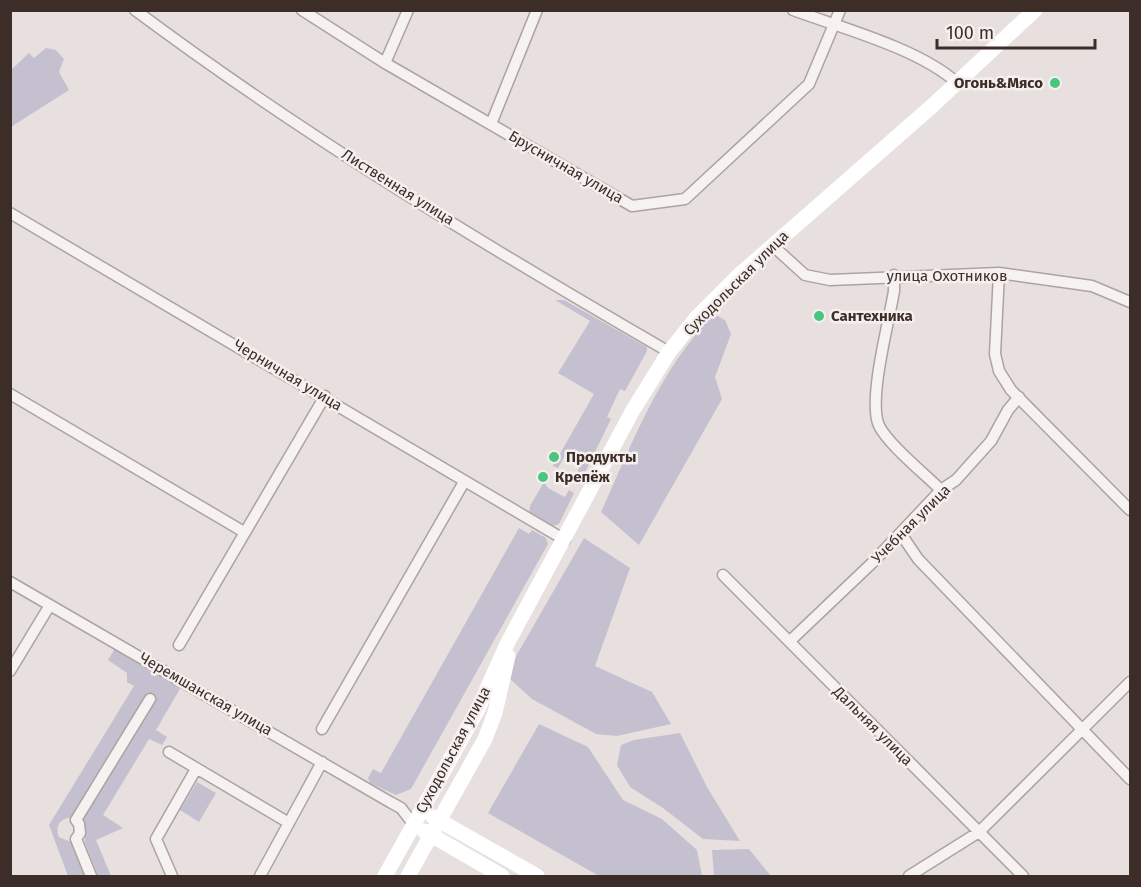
<svg xmlns="http://www.w3.org/2000/svg" width="1141" height="887" font-family="'Fira Sans',sans-serif">
	<rect width="100%" height="100%" fill="#e7e0de"/>
	<path fill="#c5c0d0" d="M 46,48 L 56,50 L 64,59 L 59,72 L 69,90 L 11,127 L 11,70 L 29,53 L 34,58 Z
		M 555,300 L 564,300 L 647,347 L 647,351 L 625,391 L 620,389 L 607,417 L 611,419 L 579,485 L 572,481 L 583,461 L 567,452 L 558,468 L 553,466 L 594,394 L 558,373 L 590,321 Z
		M 714,314 L 725,320 L 731,334 L 715,377 L 722,399 L 639,545 L 601,512 C 634,440 658,372 714,314 Z
		M 544,482 L 548,488 L 565,497 L 569,490 L 574,493 L 559,524 L 553,526 L 529,514 L 530,506 Z
		M 519,528 L 529,534 L 532,530 L 546,538 L 548,544 L 411,789 L 396,795 L 370,783 L 368,778 L 373,769 L 381,773 Z
		M 584,538 L 630,568 L 595,666 L 652,692 L 671,724 L 617,736 L 596,734 L 532,699 L 510,679 L 511,665 Z
		M 115,648 L 181,687 L 156,730 L 167,737 L 162,745 L 149,739 L 103,815 L 123,828 L 96,840 L 111,876 L 98,876 L 85,843 L 84,814 L 155,698 L 149,693 L 73,817 C 61,818 54,825 59,837 L 73,843 L 86,876 L 68,876 L 49,825 L 134,686 L 127,682 L 127,673 L 108,660 Z
		M 539,724 L 588,747 L 623,800 L 662,819 L 697,850 L 702,876 L 599,876 L 488,813 Z
		M 680,733 L 707,787 L 740,841 L 703,839 L 663,808 L 630,787 L 617,765 L 621,745 L 634,740 Z
		M 197,782 L 216,793 L 199,822 L 180,810 Z
		M 749,849 L 771,876 L 714,876 L 712,850 Z"/>
	<g fill="none" stroke-linecap="round" stroke-linejoin="round">
		<g stroke="#ada3a0" stroke-width="13">
			<path id="street" d="M 135,10 C 304,136 486,246 669,352
				M 302,10 L 385,63 L 632,206 L 685,199 L 809,84 L 840,10
				M 793,10 C 842,28 920,49 957,83
				M 385,63 L 408,10
				M 491,124 L 537,10
				M 10,213 L 565,540
				M 772,245 L 805,275 L 830,280 L 999,273 L 1092,286 L 1130,302
				M 999,273 L 995,354 L 999,371 L 1011,390 L 1130,510
				M 894,275 L 894,291 C 889,322 869,395 878,423 C 884,441 926,475 941,490
				M 10,394 L 244,532
				M 901,534 L 918,559 L 1130,779
				M 723,575 L 1023,876
				M 10,582 L 390,802 L 401,808 L 414,825
				M 790,641 L 872,563 L 941,490 L 956,480 L 991,441 L 1008,410 L 1019,397
				M 179,645 L 325,396
				M 10,671 L 50,605
				M 322,729 L 464,482
				M 169,752 L 289,823
				M 91,876 L 76,839 L 80,833 L 79,824 L 76,820 L 150,699
				M 172,876 L 156,839 L 196,769
				M 260,876 L 322,762
				M 909,876 L 979,832 L 1130,682"/>
		</g>
		<use href="#street" stroke="#f5f2f1" stroke-width="10"/>
		<path stroke="#fff" stroke-width="15" d="M 433,817 L 537,876
			M 424,831 L 502,876
			M 385,876 L 477,711 L 507,644 L 633,410 L 669,352 L 697,317 L 738,276 L 931,107 L 1035,10
			M 408,876 L 485,739 L 495,713 L 508,656"/>
	</g>
	<g fill="#4bc47f" stroke="#f5efee" stroke-width="2">
		<circle cx="1055" cy="83" r="6"/>
		<circle cx="819" cy="316" r="6"/>
		<circle cx="554" cy="457" r="6"/>
		<circle cx="543" cy="477" r="6"/>
	</g>
	<g text-anchor="middle" stroke-width="5" stroke-linejoin="round" paint-order="stroke">
		<g font-size="15" font-weight="bold" fill="#3c2d29" stroke="#f5efee" text-anchor="start">
			<text x="1043" y="88" text-anchor="end">Огонь&amp;Мясо</text>
			<text x="831" y="321">Сантехника</text>
			<text x="566" y="462">Продукты</text>
			<text x="555" y="482">Крепёж</text>
		</g>
		<g font-size="15" fill="#3c2d29" stroke="#f5efee">
			<text transform="translate(566 167) rotate(30)" y="5">Брусничная улица</text>
			<text transform="translate(398 187) rotate(32)" y="5">Лиственная улица</text>
			<text x="947" y="281">улица Охотников</text>
			<text transform="translate(736 283) rotate(-45)" y="5">Суходольская улица</text>
			<text transform="translate(288 375) rotate(31)" y="5">Черничная улица</text>
			<text transform="translate(911 524) rotate(-45)" y="5">Учебная улица</text>
			<text transform="translate(206 694) rotate(30)" y="5">Черемшанская улица</text>
			<text transform="translate(873 726) rotate(45)" y="5">Дальняя улица</text>
			<text transform="translate(453 750) rotate(-62)" y="5">Суходольская улица</text>
		</g>
	</g>
	<rect width="1141" height="887" fill="none" stroke="#3c2d29" stroke-width="24"/>
	<path d="M937 39v9h158v-9" fill="none" stroke="#3c2d29" stroke-width="3"/>
	<text x="946" y="39" font-size="18" fill="#3c2d29" stroke="#f5efee" stroke-width="4.5" paint-order="stroke">100 m</text>
</svg>
